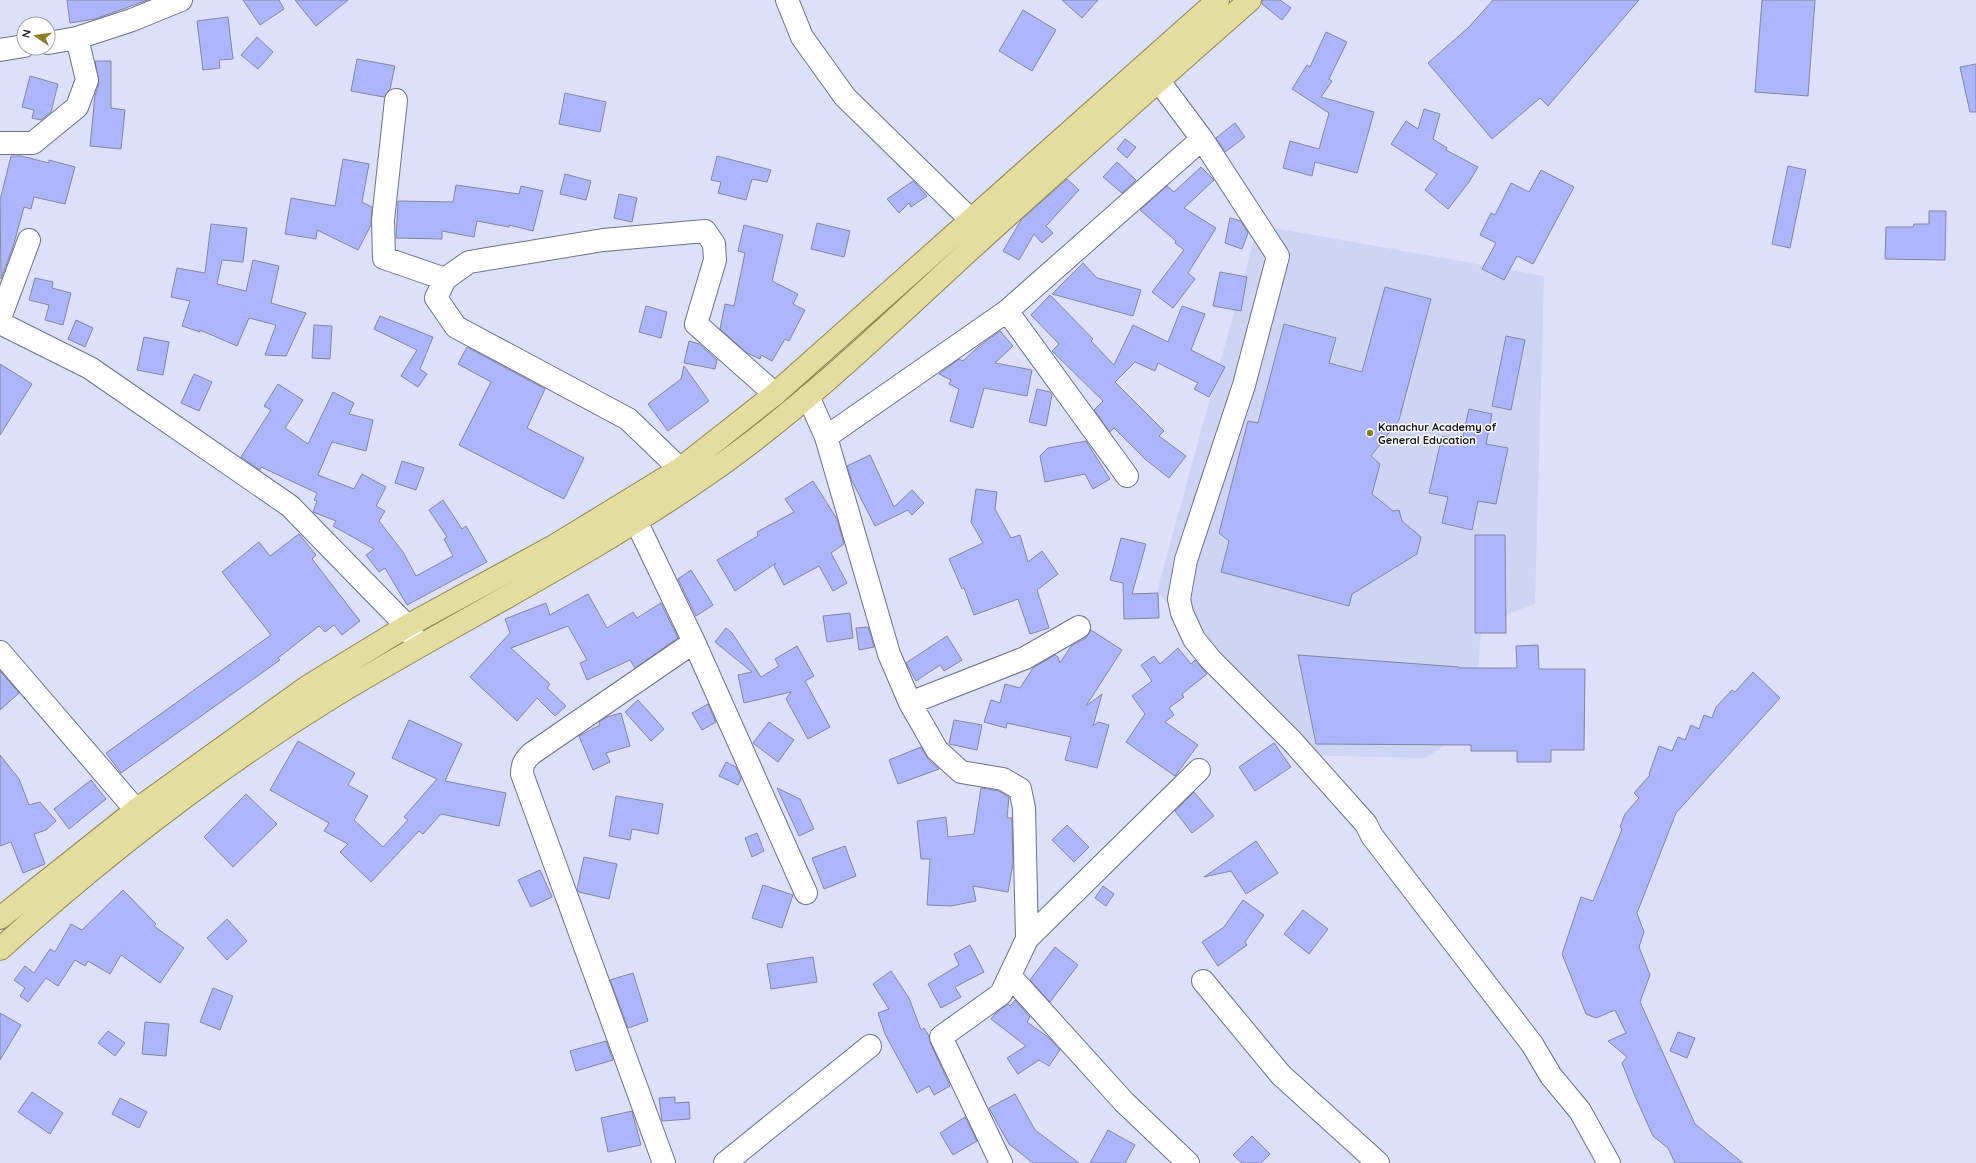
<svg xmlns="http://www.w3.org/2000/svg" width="1976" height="1163" font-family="Quicksand,sans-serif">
	<rect width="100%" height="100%" fill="#dce0fa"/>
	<path fill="#ced4f4" d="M 1258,225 L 1544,276 L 1535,604 L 1482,623 L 1473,725 L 1426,758 L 1292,755 L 1157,591 Z"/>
	<path fill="#adb6fd" stroke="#83879e" d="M 67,0 L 148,0 L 95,19 L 70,23 Z
		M 243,0 L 279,0 L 284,9 L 260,25 Z
		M 295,0 L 348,0 L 316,26 Z
		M 1062,0 L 1098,0 L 1082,18 Z
		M 1262,0 L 1280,0 L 1291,8 L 1282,20 L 1262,4 Z
		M 1493,0 L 1639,0 L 1548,106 L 1540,98 L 1492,139 L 1428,63 L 1469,27 Z
		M 1762,0 L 1815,0 L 1808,96 L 1755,92 Z
		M 1023,10 L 1056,30 L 1032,71 L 999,51 Z
		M 228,17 L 233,59 L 219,60 L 220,68 L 203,70 L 197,21 Z
		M 1326,32 L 1347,42 L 1329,79 L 1332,81 L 1321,97 L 1374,112 L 1357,173 L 1315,162 L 1312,176 L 1283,168 L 1290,141 L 1319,149 L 1329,113 L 1292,89 L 1307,65 L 1310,67 Z
		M 257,37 L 273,52 L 258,69 L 241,55 Z
		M 357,59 L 395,66 L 390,89 L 384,97 L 351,91 Z
		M 95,61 L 111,61 L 111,108 L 125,110 L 121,149 L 90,146 L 95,95 L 99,84 Z
		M 1976,64 L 1976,112 L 1970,112 L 1960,67 Z
		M 30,76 L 58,84 L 51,112 L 41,120 L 32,118 L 34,110 L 22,107 Z
		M 565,93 L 606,102 L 600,132 L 559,124 Z
		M 1424,109 L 1440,114 L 1433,139 L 1447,148 L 1446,150 L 1478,167 L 1469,182 L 1448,209 L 1425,190 L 1437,174 L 1391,144 L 1406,121 L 1418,129 Z
		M 1235,123 L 1245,137 L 1225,152 L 1216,138 Z
		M 1125,139 L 1136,147 L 1127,158 L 1117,149 Z
		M 11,156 L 21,156 L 49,163 L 49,160 L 75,167 L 65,204 L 34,197 L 31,209 L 24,207 L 13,247 L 1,279 L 0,200 Z
		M 717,156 L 771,170 L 767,182 L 752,179 L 746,200 L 718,193 L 721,182 L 711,180 Z
		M 343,159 L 369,164 L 362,202 L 372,207 L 371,225 L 358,250 L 317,230 L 316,239 L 285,234 L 291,198 L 335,206 Z
		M 1117,162 L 1136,180 L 1122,193 L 1103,177 Z
		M 1788,166 L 1806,170 L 1790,248 L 1772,244 Z
		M 1201,167 L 1214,180 L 1184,208 L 1216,228 L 1188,273 L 1195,279 L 1173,308 L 1152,292 L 1184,250 L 1175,243 L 1176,241 L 1140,210 L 1167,186 L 1174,192 Z
		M 1541,170 L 1574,187 L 1533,264 L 1517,256 L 1504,280 L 1482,269 L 1496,243 L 1480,235 L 1491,213 L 1495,215 L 1511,183 L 1529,192 Z
		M 565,174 L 591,181 L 586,200 L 560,194 Z
		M 1067,179 L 1079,190 L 1046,226 L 1053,233 L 1042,243 L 1034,234 L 1019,260 L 1003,251 L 1021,220 Z
		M 913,181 L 927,196 L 911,207 L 909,203 L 899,213 L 887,199 Z
		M 456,185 L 519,194 L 521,186 L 543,191 L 533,231 L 509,225 L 509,227 L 477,221 L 474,237 L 442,231 L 442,239 L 396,238 L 398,201 L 453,202 Z
		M 619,194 L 637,198 L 632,222 L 614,218 Z
		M 1929,211 L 1946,211 L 1945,260 L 1885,259 L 1886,227 L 1913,227 L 1914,224 L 1929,224 Z
		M 1230,218 L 1241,221 L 1248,233 L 1242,249 L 1225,243 Z
		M 817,223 L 850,231 L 844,257 L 811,249 Z
		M 211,224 L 247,228 L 243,262 L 222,260 L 217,284 L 246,291 L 253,260 L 279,266 L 271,303 L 306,313 L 286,356 L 265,355 L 276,325 L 249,318 L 237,346 L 200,330 L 200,332 L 182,326 L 190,301 L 171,297 L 177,268 L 205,273 Z
		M 744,225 L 783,235 L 772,281 L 798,294 L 793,304 L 805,310 L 789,341 L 785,339 L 772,361 L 761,355 L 760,359 L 747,353 L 720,329 L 725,304 L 734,306 L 745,253 L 738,251 Z
		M 1083,263 L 1097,278 L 1141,290 L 1133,316 L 1052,294 Z
		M 1220,272 L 1247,277 L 1241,311 L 1213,306 Z
		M 35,278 L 53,282 L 52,288 L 71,293 L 63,325 L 45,320 L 49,305 L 29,300 Z
		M 1385,287 L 1431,299 L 1399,420 L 1371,456 L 1380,464 L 1372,494 L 1393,511 L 1399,510 L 1402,521 L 1421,537 L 1417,554 L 1352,594 L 1349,606 L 1221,572 L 1229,541 L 1219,533 L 1248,421 L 1258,423 L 1284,324 L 1336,338 L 1329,363 L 1362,372 Z
		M 1050,295 L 1093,339 L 1091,341 L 1114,365 L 1133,325 L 1168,342 L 1182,306 L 1205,314 L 1191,350 L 1225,367 L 1209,397 L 1194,389 L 1198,383 L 1158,363 L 1155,371 L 1135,362 L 1115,382 L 1164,431 L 1159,436 L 1186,456 L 1169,478 L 1145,459 L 1114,428 L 1110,432 L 1094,410 L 1103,401 L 1052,351 L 1059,344 L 1031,315 Z
		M 646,306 L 667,312 L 661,338 L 639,332 Z
		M 380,316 L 433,337 L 420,369 L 427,374 L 418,387 L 401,376 L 417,350 L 374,329 Z
		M 76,320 L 93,328 L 85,347 L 68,339 Z
		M 314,325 L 332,326 L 330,359 L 312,358 Z
		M 1000,331 L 1013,346 L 995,363 L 1032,370 L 1027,396 L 984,388 L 973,428 L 950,421 L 959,389 L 949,384 L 951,380 L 939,374 L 959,359 L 963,361 L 978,347 Z
		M 1506,336 L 1525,340 L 1511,410 L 1492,406 Z
		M 144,337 L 169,342 L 163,375 L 137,370 Z
		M 689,341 L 699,344 L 717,360 L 715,369 L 684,363 Z
		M 467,347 L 545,389 L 527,428 L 584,458 L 564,499 L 459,445 L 491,382 L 458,364 Z
		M 0,364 L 32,384 L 0,435 Z
		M 684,366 L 709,401 L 668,431 L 648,404 L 681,379 Z
		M 194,374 L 212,382 L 199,411 L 181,403 Z
		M 278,384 L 303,400 L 285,428 L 308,444 L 333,392 L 354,403 L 349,414 L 373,420 L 366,451 L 332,442 L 318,475 L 354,489 L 362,474 L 386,487 L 376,506 L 385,511 L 379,521 L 403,552 L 416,576 L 453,556 L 444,539 L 447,537 L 429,510 L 443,500 L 462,529 L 466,526 L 487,562 L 407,605 L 385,568 L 379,572 L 366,555 L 374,549 L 333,526 L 336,521 L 313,512 L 317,501 L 314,500 L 317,493 L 261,467 L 260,470 L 241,457 L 271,410 L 264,406 Z
		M 1037,389 L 1050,392 L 1052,395 L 1046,426 L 1029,422 Z
		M 1469,409 L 1492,414 L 1486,444 L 1508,448 L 1496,504 L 1478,501 L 1472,530 L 1442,523 L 1448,497 L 1429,493 L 1442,436 L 1462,440 Z
		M 1086,441 L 1110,479 L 1093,489 L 1085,474 L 1045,482 L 1040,456 L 1048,448 Z
		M 870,455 L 894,507 L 912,490 L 924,503 L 912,515 L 908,510 L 875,526 L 851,479 L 847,466 Z
		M 402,461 L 424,468 L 416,490 L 395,483 Z
		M 813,481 L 837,519 L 844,544 L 831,553 L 847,583 L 833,591 L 819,566 L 784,585 L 774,566 L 776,563 L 735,591 L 717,560 L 758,536 L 757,532 L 794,512 L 785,499 Z
		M 976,489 L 997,492 L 995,509 L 1011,538 L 1020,535 L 1028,562 L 1042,551 L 1058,574 L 1037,590 L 1049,628 L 1030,634 L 1018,599 L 974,615 L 964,588 L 962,589 L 949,559 L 983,543 L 971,522 Z
		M 299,534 L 316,555 L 312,559 L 360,621 L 342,635 L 334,625 L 325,632 L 319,626 L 278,658 L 280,660 L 121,773 L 106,753 L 271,635 L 222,572 L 259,542 L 270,556 Z
		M 1475,535 L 1505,535 L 1506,633 L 1475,633 Z
		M 1121,538 L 1146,544 L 1132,594 L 1158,593 L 1159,618 L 1124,619 L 1123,583 L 1110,580 Z
		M 691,570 L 713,605 L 696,616 L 678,579 Z
		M 588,594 L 607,628 L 633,612 L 637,618 L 661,603 L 678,638 L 635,668 L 630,660 L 587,680 L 580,663 L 587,660 L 568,626 L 511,648 L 550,684 L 547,688 L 566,706 L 555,716 L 537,698 L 517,721 L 470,677 L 510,633 L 505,619 L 546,603 L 550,615 Z
		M 850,613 L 853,638 L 827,642 L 823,616 Z
		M 868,627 L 874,647 L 859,650 L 856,628 Z
		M 726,628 L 732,633 L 761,677 L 779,666 L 775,659 L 797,646 L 814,676 L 805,681 L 830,727 L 808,739 L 786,699 L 791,692 L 744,703 L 738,675 L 752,672 L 715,642 Z
		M 1091,630 L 1122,650 L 1086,706 L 1102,694 L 1093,726 L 1098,722 L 1109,725 L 1097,768 L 1065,760 L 1071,737 L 1007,723 L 1006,728 L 984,722 L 991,700 L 1000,703 L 1005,684 L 1020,688 L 1033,668 L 1055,655 L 1058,657 L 1060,663 L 1071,646 L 1086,638 Z
		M 947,636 L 962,660 L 944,671 L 940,665 L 916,681 L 906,663 Z
		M 1538,645 L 1539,669 L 1585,669 L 1584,750 L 1551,750 L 1551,762 L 1517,762 L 1517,751 L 1471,751 L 1471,745 L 1316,744 L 1298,655 L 1459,667 L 1459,668 L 1517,668 L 1516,646 Z
		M 1178,648 L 1191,664 L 1195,660 L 1207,674 L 1182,694 L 1184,697 L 1169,708 L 1174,715 L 1165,722 L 1198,745 L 1175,776 L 1126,742 L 1145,714 L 1132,696 L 1152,681 L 1141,665 L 1154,656 L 1160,664 Z
		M 0,671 L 19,693 L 0,710 Z
		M 1753,672 L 1780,698 L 1676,813 L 1637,913 L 1644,932 L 1639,947 L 1650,975 L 1640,1002 L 1695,1124 L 1743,1163 L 1675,1163 L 1668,1148 L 1653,1136 L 1635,1096 L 1622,1063 L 1627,1057 L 1608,1041 L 1626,1033 L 1615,1010 L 1596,1018 L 1586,1014 L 1562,954 L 1581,897 L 1593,901 L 1622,829 L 1620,827 L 1625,814 L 1639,798 L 1634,793 L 1650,775 L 1649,774 L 1659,746 L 1672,751 L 1678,737 L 1685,740 L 1691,725 L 1699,729 L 1704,715 L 1712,718 L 1716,707 L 1732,690 L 1735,692 Z
		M 638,700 L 664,729 L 651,741 L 625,712 Z
		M 708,704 L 716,722 L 702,730 L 692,713 Z
		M 621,713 L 630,746 L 606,753 L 610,762 L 593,770 L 579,736 L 600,725 L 599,722 L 607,717 Z
		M 409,720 L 462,744 L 445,781 L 506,793 L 499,826 L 441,814 L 423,834 L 419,831 L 371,882 L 340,852 L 348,844 L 324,831 L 329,823 L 270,790 L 298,741 L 355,773 L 348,785 L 368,796 L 354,820 L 383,847 L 408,820 L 404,817 L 437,779 L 392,758 Z
		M 954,720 L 982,725 L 977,750 L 949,744 Z
		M 769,722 L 794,740 L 778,762 L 753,743 Z
		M 1274,743 L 1291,767 L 1255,791 L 1239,767 Z
		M 921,747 L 928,759 L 939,769 L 898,784 L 889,760 Z
		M 0,755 L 19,779 L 29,805 L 40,802 L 56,821 L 46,830 L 34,834 L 45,864 L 23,873 L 11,842 L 0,846 Z
		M 726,762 L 736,767 L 741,779 L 738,785 L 719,776 Z
		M 91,780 L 106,799 L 69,829 L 54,809 Z
		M 777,788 L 800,799 L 814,829 L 799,836 Z
		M 981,788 L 999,791 L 1009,797 L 1007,818 L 1012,818 L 1013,864 L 1008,892 L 973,886 L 976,901 L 951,906 L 927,905 L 930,859 L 921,859 L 917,821 L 946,817 L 948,837 L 974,834 Z
		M 1194,792 L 1214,816 L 1192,833 L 1175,811 Z
		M 246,794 L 277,824 L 233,867 L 204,837 Z
		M 616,796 L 663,804 L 658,834 L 632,829 L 630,840 L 609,836 Z
		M 1067,825 L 1089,847 L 1074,862 L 1052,840 Z
		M 757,833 L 764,851 L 752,857 L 745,838 Z
		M 1256,841 L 1278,873 L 1246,894 L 1231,871 L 1204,877 Z
		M 845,846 L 856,876 L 824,889 L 812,858 Z
		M 584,857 L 617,864 L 609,899 L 579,892 L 577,889 Z
		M 540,870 L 552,897 L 531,907 L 518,880 Z
		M 763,885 L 793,895 L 782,928 L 752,918 Z
		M 1103,886 L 1114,894 L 1106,906 L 1095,898 Z
		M 123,890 L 156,924 L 154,926 L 184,948 L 160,983 L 121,955 L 110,974 L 88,961 L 85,966 L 75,960 L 58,986 L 46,978 L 28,1002 L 20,996 L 25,988 L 14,980 L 25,966 L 34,973 L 50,949 L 55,952 L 71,924 L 82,930 Z
		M 1243,900 L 1264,915 L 1245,942 L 1247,945 L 1218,966 L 1202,942 L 1224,927 Z
		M 1303,910 L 1328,929 L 1309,954 L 1284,934 Z
		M 227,919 L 247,941 L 227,960 L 207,938 Z
		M 970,945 L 984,972 L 955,987 L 961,997 L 941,1008 L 928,984 L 959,965 L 954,954 Z
		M 1055,947 L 1078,965 L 1050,1002 L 1030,980 Z
		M 813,957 L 817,982 L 771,989 L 767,964 Z
		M 891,971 L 909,998 L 921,1030 L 924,1028 L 929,1036 L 930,1042 L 950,1086 L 934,1095 L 929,1086 L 917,1093 L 885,1034 L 878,1013 L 889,1009 L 873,984 Z
		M 633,973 L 648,1021 L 628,1028 L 610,980 Z
		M 213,988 L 233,996 L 220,1030 L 200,1022 Z
		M 1015,1000 L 1030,1017 L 1027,1022 L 1048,1037 L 1060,1050 L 1049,1066 L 1039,1060 L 1018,1074 L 1007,1058 L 1026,1046 L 991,1019 L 996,1013 L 1008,1004 L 1010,1006 Z
		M 0,1013 L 21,1025 L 0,1060 Z
		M 145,1022 L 169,1024 L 166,1056 L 142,1054 Z
		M 108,1031 L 125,1043 L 115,1056 L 98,1043 Z
		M 1678,1032 L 1695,1038 L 1687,1058 L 1670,1051 Z
		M 606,1041 L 613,1060 L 576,1071 L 570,1051 Z
		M 32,1092 L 63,1113 L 50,1134 L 18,1112 Z
		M 1015,1094 L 1035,1130 L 1079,1163 L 1033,1163 L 1009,1144 L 989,1108 Z
		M 675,1097 L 675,1103 L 689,1102 L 690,1119 L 662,1121 L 659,1098 Z
		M 120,1098 L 147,1112 L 139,1128 L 112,1114 Z
		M 632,1111 L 641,1145 L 608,1152 L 601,1118 Z
		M 965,1117 L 977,1141 L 953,1155 L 940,1133 Z
		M 1108,1130 L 1135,1145 L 1125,1163 L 1090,1163 Z
		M 1252,1136 L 1270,1154 L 1261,1163 L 1242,1163 L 1233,1155 Z"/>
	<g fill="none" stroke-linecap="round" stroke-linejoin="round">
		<g stroke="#6e7188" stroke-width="24">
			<path id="minor" d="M 787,0 L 802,37 L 845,97 L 971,220
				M 77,38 L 132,20 L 181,0
				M 0,50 L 24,46
				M 1158,80 L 1202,139 L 1278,256 L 1244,385 L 1186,560 L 1179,599 L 1182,613 L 1194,639 L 1211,660 L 1292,741 L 1366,824 L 1372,836 L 1532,1044 L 1551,1076 L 1580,1111 L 1609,1163
				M 396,100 L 383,220 L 384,258 L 445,279
				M 0,143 L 33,143 L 77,107 L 87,80 L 77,38 L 48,43
				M 0,318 L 29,240
				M 0,323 L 90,368 L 290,506 L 407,626 L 419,646
				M 808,396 L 826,437 L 889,654 L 910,703 L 937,750 L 961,772 L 1003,779 L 1020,789 L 1024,808 L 1027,939 L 1001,994 L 941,1037 L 1001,1163
				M 826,437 L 1007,311
				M 680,469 L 628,419 L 456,327 L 436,298 L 445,279 L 469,262 L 603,240 L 705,231 L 714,244 L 715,260 L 696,324 L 775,394
				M 1127,476 L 1007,311 L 1202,139
				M 636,521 L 694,642 L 806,893
				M 0,652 L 136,810
				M 910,703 L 1025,658 L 1079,627
				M 1027,939 L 1199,770
				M 1010,976 L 1124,1102 L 1188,1163
				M 1203,981 L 1281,1075 L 1378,1163
				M 664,1163 L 522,774 C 522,765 524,761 531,754 L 694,642
				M 725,1163 L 870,1046"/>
		</g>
		<g stroke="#8f8849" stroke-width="24">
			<path id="major" d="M 0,918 L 136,810 L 307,687 L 407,626 L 554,546 L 680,469 L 775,394 L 1218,0
				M 0,949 C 103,856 215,769 334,696 C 458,621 589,557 708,474 C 803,408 887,326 972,248 C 1064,164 1157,82 1250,0"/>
		</g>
		<use href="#minor" stroke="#fff" stroke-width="22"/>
		<use href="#major" stroke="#e4dda0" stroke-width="22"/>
	</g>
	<circle fill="#897f26" stroke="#fff" stroke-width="1.5" cx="1370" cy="433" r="4"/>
	<g text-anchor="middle" stroke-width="3" stroke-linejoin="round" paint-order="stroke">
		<g font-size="11" font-weight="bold" fill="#13141d" stroke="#fff" text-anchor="start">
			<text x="1378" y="431">Kanachur Academy of<tspan x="1378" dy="13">General Education</tspan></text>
		</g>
	</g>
	<g transform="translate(36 36) rotate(283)"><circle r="19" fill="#ffffff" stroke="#a1a1a5"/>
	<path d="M0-3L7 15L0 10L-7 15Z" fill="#897f26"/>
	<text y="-6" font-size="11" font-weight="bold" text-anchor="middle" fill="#13141d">N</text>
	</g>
</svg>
